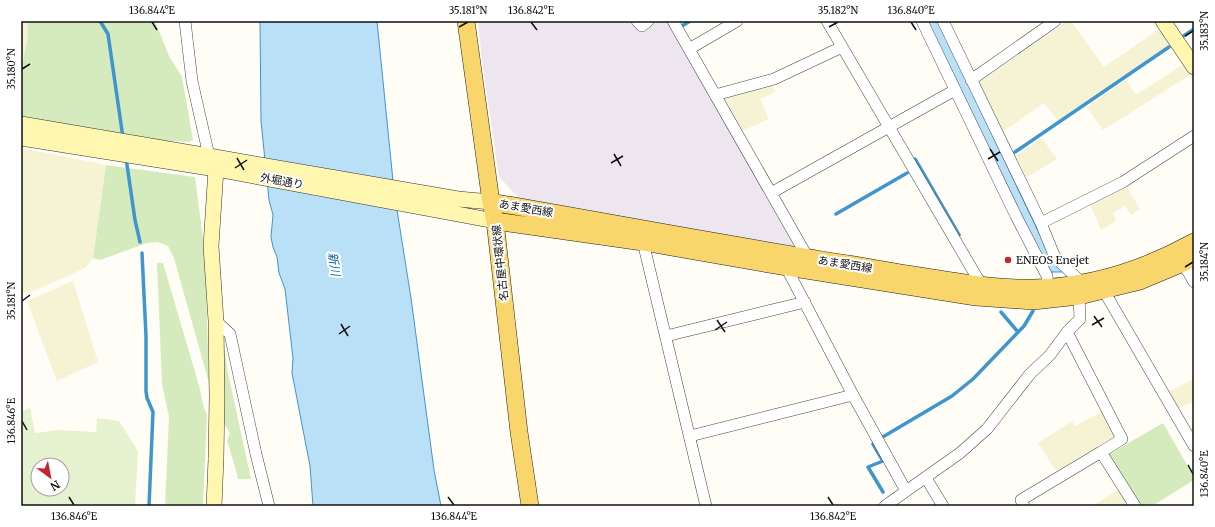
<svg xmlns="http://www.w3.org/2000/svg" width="1215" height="527" font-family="Merriweather,'Noto Sans JP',serif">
	<rect width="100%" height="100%" fill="#fffdf5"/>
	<path fill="#eee6ef" d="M 478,21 L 634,21 L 643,30 L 653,21 L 671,21 L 801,250 L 721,237 L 719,234 L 523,202 L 499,177 L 482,60 Z"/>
	<path fill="#f6f3d4" d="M 21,21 L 27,21 L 28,35 L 21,72 Z
		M 1067,21 L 1071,21 L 1104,67 L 1159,29 L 1170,45 L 1058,121 L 1044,103 L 1002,132 L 979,84 L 980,82 Z
		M 1182,65 L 1190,75 L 1103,130 L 1087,107 L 1126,80 L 1136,95 Z
		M 772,84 L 775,92 L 760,99 L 769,119 L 741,131 L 721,96 Z
		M 1042,138 L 1057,159 L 1027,177 L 1025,176 L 1016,156 Z
		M 21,148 L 106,165 L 93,258 L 85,268 L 36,290 L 21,294 Z
		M 1125,184 L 1140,209 L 1131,215 L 1125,206 L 1113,213 L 1116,221 L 1101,230 L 1089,202 Z
		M 73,281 L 98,362 L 57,381 L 27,301 Z
		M 1194,379 L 1194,401 L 1179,408 L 1169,391 Z
		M 1105,410 L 1117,435 L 1056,471 L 1038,443 L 1072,421 L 1075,426 Z
		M 1120,489 L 1132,506 L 1092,506 Z"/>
	<path fill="#d5ebbd" d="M 27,21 L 155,21 L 169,56 L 182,77 L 193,140 L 188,142 L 155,140 L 21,118 L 21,72 L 28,35 Z
		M 106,165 L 195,177 L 203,239 L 206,289 L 209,383 L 174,258 L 168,246 L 158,242 L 147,243 L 100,260 L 93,258 Z
		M 157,263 L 163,263 L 200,389 L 203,405 L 207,415 L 203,506 L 165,506 L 169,417 L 162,384 Z
		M 223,340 L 228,373 L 251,479 L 238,479 L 236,470 L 227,441 L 230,433 L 221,418 Z
		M 1163,423 L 1194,477 L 1194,480 L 1152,506 L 1138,506 L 1106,456 Z"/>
	<path fill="#e6f2cf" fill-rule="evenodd" d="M 30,408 L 35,433 L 59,430 L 96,432 L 97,418 L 119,421 L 138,451 L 135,506 L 21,506 L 21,412 ZM 38,465 L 62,465 L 62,489 L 38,489 Z"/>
	<path fill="#b9e0f7" stroke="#3f96cf" d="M 260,21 L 377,21 L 394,191 L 411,298 L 434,470 L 441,506 L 313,506 L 310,466 L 292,373 L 293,358 L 285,289 L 279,273 L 277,257 L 273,247 L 271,237 L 273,215 L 269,200 L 261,121 Z
		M 926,21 L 938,21 L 1037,229 L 1047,249 L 1064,272 L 1051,272 L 1043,260 Z"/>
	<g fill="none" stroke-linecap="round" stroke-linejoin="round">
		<path stroke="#3f96cf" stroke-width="3.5" d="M 100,21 L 108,34 L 123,138
			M 682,26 L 690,21
			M 1182,37 L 1194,29
			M 1015,152 L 1169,47
			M 126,158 L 135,220 L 140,242
			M 915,159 L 959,235
			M 836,214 L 907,173
			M 142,253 L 146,336 L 146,391 L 147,398 L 153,412 L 149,506
			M 1001,312 L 1018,332
			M 881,438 L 952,396 L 973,379 L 1024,326 L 1033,311
			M 873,444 L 883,461 L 868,467 L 883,492"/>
		<g stroke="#444" stroke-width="12">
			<path id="street" d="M 185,21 L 192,81 L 209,156
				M 637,21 L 642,26 L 648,21
				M 673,21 L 808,258
				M 827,21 L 982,286
				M 922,21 L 1016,216 L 1047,276 L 1048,287
				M 943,21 L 1041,223 L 1123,182 L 1194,136
				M 689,49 L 737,21
				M 971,80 L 1055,21
				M 715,95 L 774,79 L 842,47
				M 771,193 L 955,90
				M 1041,223 L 1054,255 L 1059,261 L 1081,282
				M 643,242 L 706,506
				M 1183,263 L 1194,282
				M 786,267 L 853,395 L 906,491
				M 1104,291 L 1194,446
				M 216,321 L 230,334 L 256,454 L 269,506
				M 1067,332 L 1122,439 L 1101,452 L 1135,506
				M 666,336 L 805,302
				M 690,436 L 853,395
				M 926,478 L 943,506
				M 885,506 L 960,453 L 987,429 L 1030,374 L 1050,355 L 1067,332 L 1080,319 L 1079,296
				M 1024,506 L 1021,500 L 1101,452"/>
		</g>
		<g stroke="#333" stroke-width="16">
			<path id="secondary" d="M 1163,21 L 1194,67
				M 21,124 L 209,156 L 458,199 L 491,202
				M 21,138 L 216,169 L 495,221
				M 211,160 L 216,169 L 211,246 L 216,321 L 217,397 L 216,459 L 214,506"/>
		</g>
		<g stroke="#222" stroke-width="18">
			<path id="primary" d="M 466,21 L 491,202 L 495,221 L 519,432 L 530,506
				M 491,202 C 612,223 733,246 854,265 C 882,270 911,275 939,279 C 970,284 1001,289 1033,288 C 1089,287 1145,269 1194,242
				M 495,221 L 643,242 L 786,267 L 976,297 L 1033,301 L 1079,296 L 1140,281 L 1183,263 L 1194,257"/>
		</g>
		<use href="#street" stroke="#fff" stroke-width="11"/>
		<use href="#secondary" stroke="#fff6b0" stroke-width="15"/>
		<use href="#primary" stroke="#f9d66b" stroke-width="17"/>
	</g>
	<path fill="none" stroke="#111" stroke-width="1.5" d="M 152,22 L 157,30M 531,22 L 537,30M 911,22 L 916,30M 459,27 L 468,22M 829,27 L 838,22M 1185,36 L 1193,31M 22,69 L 30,64M 990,149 L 998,161M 614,154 L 621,166M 237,158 L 244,170M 988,159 L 1000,152M 611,163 L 623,156M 235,168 L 247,160M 1185,267 L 1193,262M 22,301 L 30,295M 1094,316 L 1102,327M 717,320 L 725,332M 341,324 L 348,336M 1092,325 L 1104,318M 715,330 L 727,322M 339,334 L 350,326M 22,421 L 27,430M 1188,465 L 1193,474M 69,497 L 74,505M 448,497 L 454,505M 828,497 L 833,505"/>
	<circle fill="#c4262e" stroke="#fff" stroke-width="1.5" cx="1008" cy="260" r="4"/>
	<g text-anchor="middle" stroke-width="4" stroke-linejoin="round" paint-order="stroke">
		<g font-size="11" fill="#111" stroke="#fff">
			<text transform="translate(282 181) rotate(10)" y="4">外堀通り</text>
			<text transform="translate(526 208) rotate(10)" y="4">あま愛西線</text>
			<text transform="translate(500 263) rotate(-96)" y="4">名古屋中環状線</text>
			<text transform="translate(845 264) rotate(9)" y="4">あま愛西線</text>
		</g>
		<g font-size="11" fill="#111" stroke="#fff" text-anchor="start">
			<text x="1016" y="264">ENEOS Enejet</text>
		</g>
		<g font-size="12" font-style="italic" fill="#1768a6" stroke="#fff">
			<text transform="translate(334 264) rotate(82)" y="4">新川</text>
		</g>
	</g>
	<rect width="1215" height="527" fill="none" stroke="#ffffff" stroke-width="44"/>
	<g transform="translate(50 477) rotate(148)"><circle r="19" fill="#ffffff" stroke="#a0a0a0"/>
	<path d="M0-3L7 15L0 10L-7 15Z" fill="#c4262e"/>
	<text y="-6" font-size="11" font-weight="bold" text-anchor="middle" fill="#111111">N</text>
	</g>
	<rect x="22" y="22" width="1171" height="483" fill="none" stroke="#111" stroke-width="1.5"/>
	<g font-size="10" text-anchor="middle" fill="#111">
		<text x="152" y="14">136.844°E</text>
		<text x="468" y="14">35.181°N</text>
		<text x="531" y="14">136.842°E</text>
		<text x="838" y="14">35.182°N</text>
		<text x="911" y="14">136.840°E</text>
		<text transform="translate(1204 31) rotate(-90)" y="4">35.183°N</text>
		<text transform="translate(11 69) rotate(-90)" y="4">35.180°N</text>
		<text transform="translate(1204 262) rotate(-90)" y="4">35.184°N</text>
		<text transform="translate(11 301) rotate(-90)" y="4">35.181°N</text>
		<text transform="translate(11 421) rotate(-90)" y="4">136.846°E</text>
		<text transform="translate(1204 474) rotate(-90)" y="4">136.840°E</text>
		<text x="74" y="520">136.846°E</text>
		<text x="454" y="520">136.844°E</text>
		<text x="833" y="520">136.842°E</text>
	</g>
</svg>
